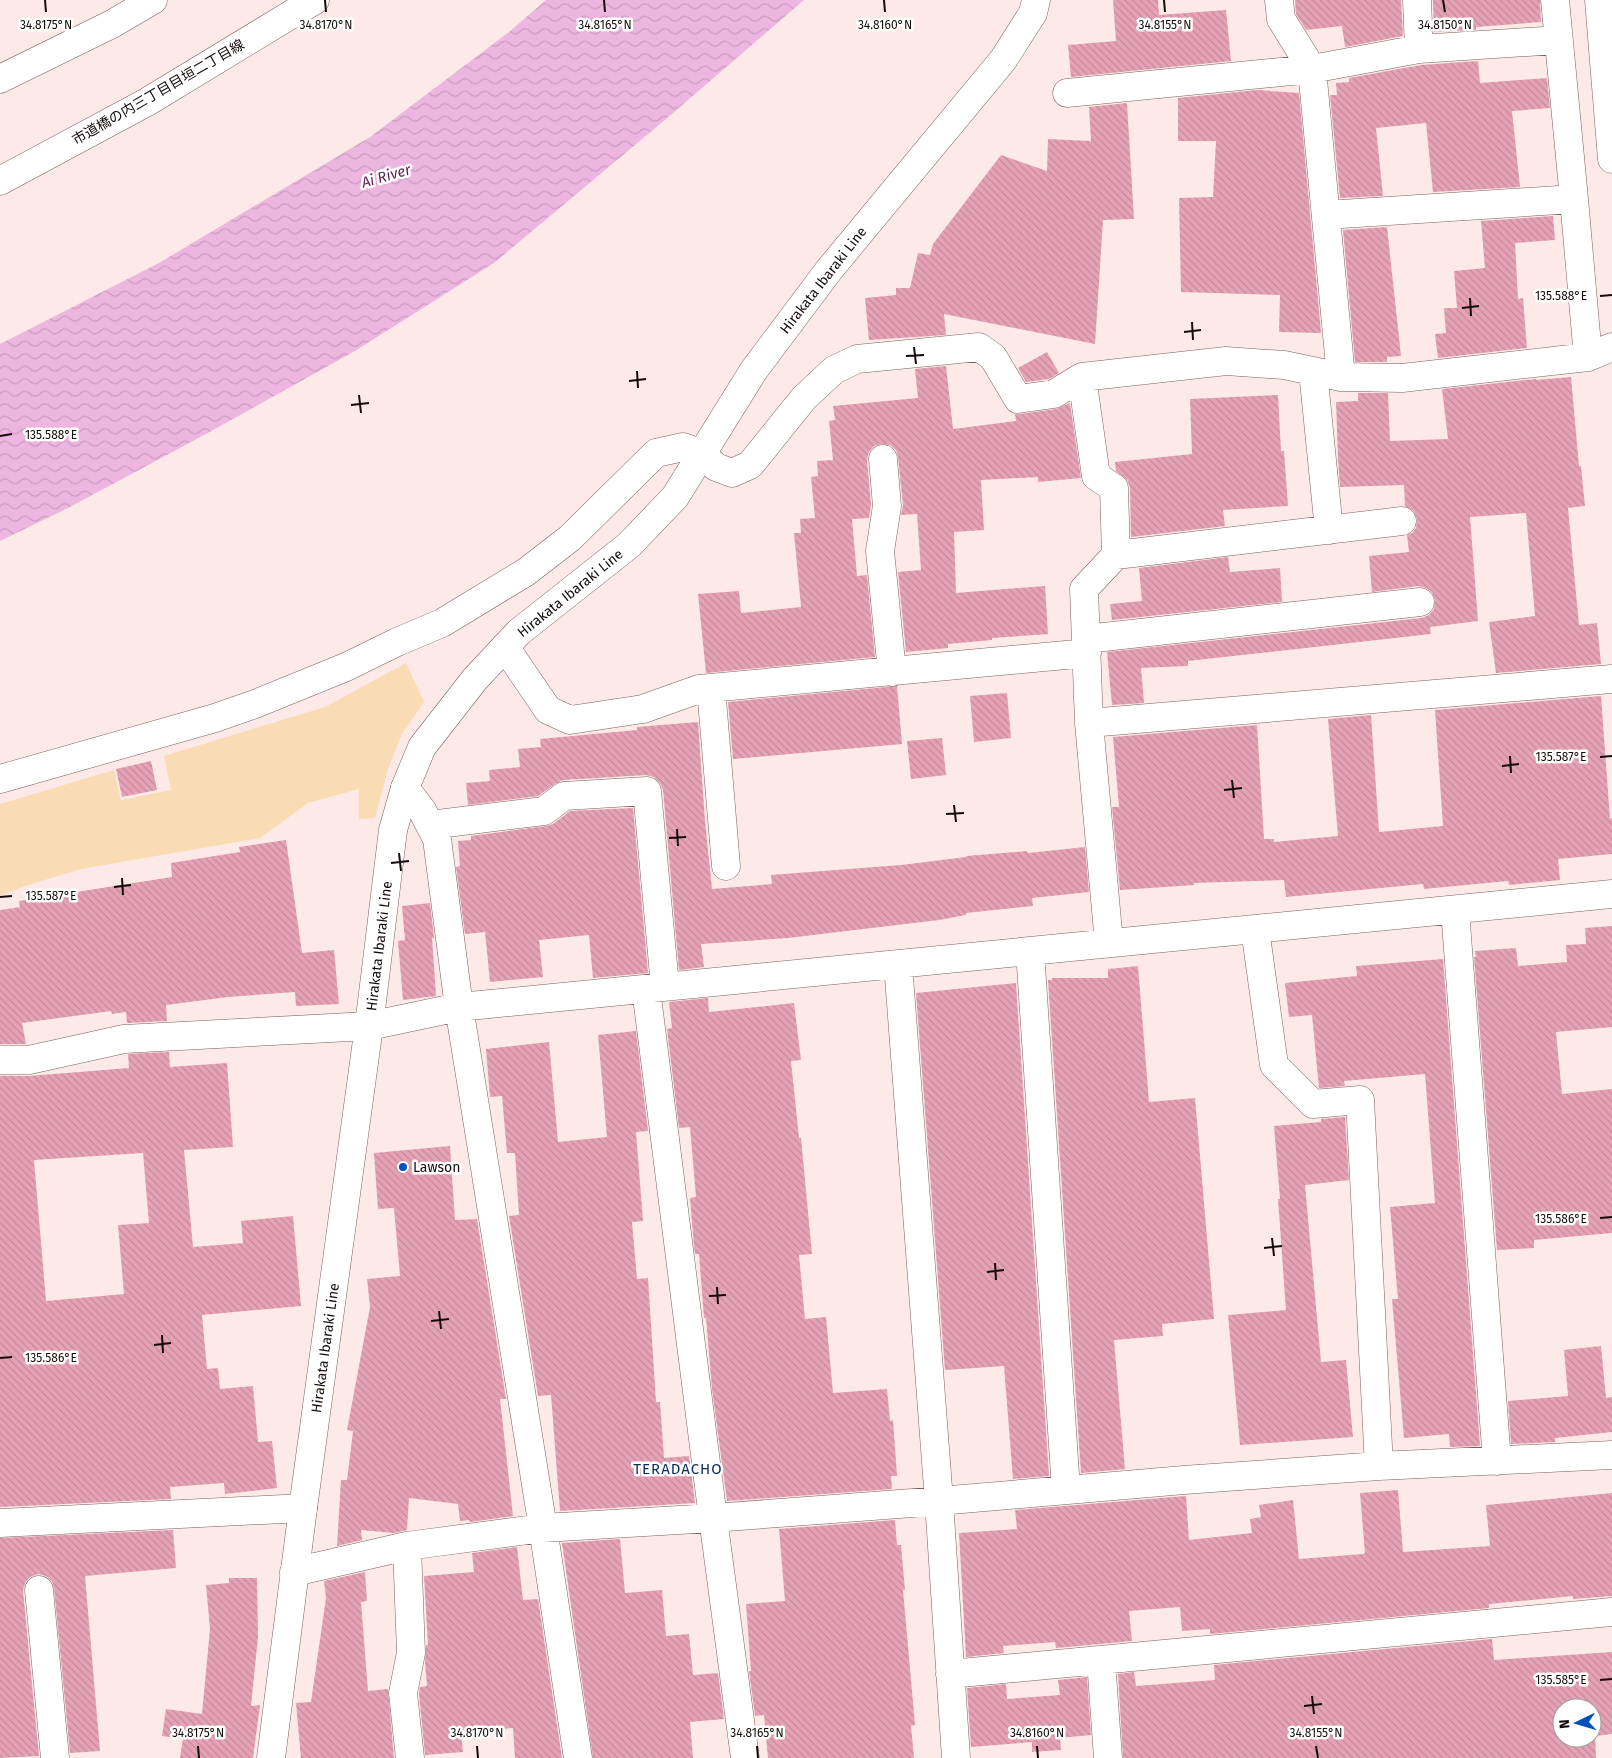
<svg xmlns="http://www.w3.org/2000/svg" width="1612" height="1758" font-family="'Fira Sans','Noto Sans JP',sans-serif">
	<defs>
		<pattern id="water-waves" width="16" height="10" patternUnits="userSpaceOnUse" patternTransform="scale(1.25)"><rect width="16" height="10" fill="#edb6e0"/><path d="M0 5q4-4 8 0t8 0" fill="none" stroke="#ca9bbf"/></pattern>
		<pattern id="building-back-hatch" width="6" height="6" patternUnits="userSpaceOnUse" patternTransform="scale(1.25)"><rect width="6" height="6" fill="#e6a2b6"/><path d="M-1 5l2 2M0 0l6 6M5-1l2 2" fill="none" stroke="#c48a9b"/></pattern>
	</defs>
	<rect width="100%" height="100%" fill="#fdeae8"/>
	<path fill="#f9dcb3" d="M 406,663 L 424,702 L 402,734 L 388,769 L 375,818 L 359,819 L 359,789 L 308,803 L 260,838 L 81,869 L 25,886 L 0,896 L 0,804 L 114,770 L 121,800 L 171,790 L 164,756 L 325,707 Z"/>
	<path fill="url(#water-waves)" d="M 546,0 L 804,0 L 666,119 L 494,263 L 355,351 L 206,434 L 68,508 L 0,541 L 0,344 L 159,263 L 370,137 L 509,32 Z"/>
	<path fill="url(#building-back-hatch)" fill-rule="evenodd" d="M 1113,0 L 1158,0 L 1159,15 L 1226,10 L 1231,61 L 1071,77 L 1068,45 L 1116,41 Z
		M 1295,0 L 1401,0 L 1403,36 L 1345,47 L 1342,26 L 1306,30 L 1296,14 Z
		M 1433,0 L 1540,0 L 1541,22 L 1476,27 L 1476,30 L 1434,32 Z
		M 1478,61 L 1480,83 L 1547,78 L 1550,108 L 1512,111 L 1520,187 L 1433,192 L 1426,123 L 1376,128 L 1383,196 L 1340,198 L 1330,95 L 1337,95 L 1336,83 L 1349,82 L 1349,78 L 1421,65 Z
		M 1257,90 L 1299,93 L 1321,333 L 1279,332 L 1280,295 L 1181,292 L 1179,198 L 1213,197 L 1216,141 L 1178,141 L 1178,98 Z
		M 1127,103 L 1134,219 L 1103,220 L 1095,344 L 944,314 L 946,335 L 869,340 L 865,298 L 896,295 L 896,288 L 910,288 L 918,253 L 930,255 L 933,244 L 1001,155 L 1047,171 L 1048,139 L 1091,141 L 1089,107 Z
		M 1553,216 L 1555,240 L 1515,243 L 1518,299 L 1523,298 L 1527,348 L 1438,358 L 1435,334 L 1446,333 L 1444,308 L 1457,308 L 1454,271 L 1485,268 L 1481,221 Z
		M 1387,227 L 1401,356 L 1387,357 L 1387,362 L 1355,362 L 1343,230 Z
		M 1047,352 L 1059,373 L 1049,379 L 1026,382 L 1018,368 Z
		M 946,366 L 953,429 L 1016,421 L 1015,414 L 1020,414 L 1056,409 L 1070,403 L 1081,478 L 1038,482 L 1038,477 L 981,480 L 984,530 L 954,532 L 956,593 L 1045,586 L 1048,634 L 992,638 L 992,640 L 948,644 L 948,648 L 906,652 L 898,572 L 921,570 L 917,514 L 901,515 L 903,505 L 898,457 L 896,450 L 890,445 L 881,444 L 874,446 L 869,452 L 867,460 L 871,505 L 869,518 L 852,519 L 857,576 L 867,575 L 875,657 L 706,673 L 698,594 L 739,591 L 741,613 L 801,607 L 794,533 L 801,533 L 800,519 L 815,518 L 811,477 L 818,476 L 817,461 L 833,460 L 829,421 L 835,420 L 833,406 L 918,398 L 915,369 Z
		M 1571,377 L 1579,466 L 1581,466 L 1585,506 L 1568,508 L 1579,625 L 1597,623 L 1601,664 L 1496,673 L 1489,622 L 1535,616 L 1526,513 L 1470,517 L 1478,621 L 1430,627 L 1431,634 L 1188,661 L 1188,666 L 1141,668 L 1144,703 L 1112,705 L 1107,652 L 1422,618 L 1429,615 L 1434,609 L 1435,600 L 1432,592 L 1426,588 L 1418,586 L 1372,592 L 1369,556 L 1409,552 L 1407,535 L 1412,533 L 1416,528 L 1417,519 L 1414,511 L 1405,506 L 1404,485 L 1340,487 L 1338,459 L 1336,402 L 1358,401 L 1358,393 L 1388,393 L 1390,441 L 1448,439 L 1442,389 L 1536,379 L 1536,380 Z
		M 1278,395 L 1281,451 L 1284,451 L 1288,506 L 1223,510 L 1225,526 L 1131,537 L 1130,487 L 1127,480 L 1116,471 L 1115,462 L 1192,454 L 1190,399 Z
		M 1228,557 L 1230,572 L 1280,568 L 1282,602 L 1112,620 L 1110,604 L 1142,601 L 1139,568 Z
		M 897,686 L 902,744 L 733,759 L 728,702 Z
		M 1007,693 L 1011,738 L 974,742 L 970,696 Z
		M 1601,696 L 1610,819 L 1612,818 L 1612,854 L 1558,859 L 1560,880 L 1509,885 L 1508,881 L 1424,889 L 1423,884 L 1286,897 L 1284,880 L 1194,883 L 1194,885 L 1120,890 L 1112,807 L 1119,807 L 1113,737 L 1257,725 L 1264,839 L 1274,839 L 1274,842 L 1338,836 L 1328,719 L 1371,715 L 1379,832 L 1443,826 L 1435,710 Z
		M 698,722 L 705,821 L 712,889 L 772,884 L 771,875 L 901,865 L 966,857 L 966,856 L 1027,851 L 1028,853 L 1085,847 L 1089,892 L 1032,898 L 1033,906 L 966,913 L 966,915 L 939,920 L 788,938 L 701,944 L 704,967 L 679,970 L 663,790 L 660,783 L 654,777 L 646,775 L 563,780 L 555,784 L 538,796 L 468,805 L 466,783 L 490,781 L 489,770 L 520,767 L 518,749 L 541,747 L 540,739 L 637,730 L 637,727 Z
		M 942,738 L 946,775 L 911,779 L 907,741 Z
		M 151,761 L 157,790 L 122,797 L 116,769 Z
		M 633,808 L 648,973 L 593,978 L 589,935 L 539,940 L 543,977 L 490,982 L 485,932 L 465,934 L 456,867 L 460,866 L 458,841 L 471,840 L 471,836 L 546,826 L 553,824 L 570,811 Z
		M 286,840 L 302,953 L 334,950 L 339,1004 L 296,1006 L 295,992 L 228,997 L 166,1005 L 167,1021 L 127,1023 L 126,1012 L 112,1014 L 111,1011 L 22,1023 L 26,1044 L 0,1044 L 0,910 L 20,907 L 19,901 L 172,877 L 171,863 L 240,852 L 239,847 Z
		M 430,903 L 434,938 L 432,938 L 436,996 L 403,1000 L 398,941 L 405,940 L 402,906 Z
		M 1612,926 L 1612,1027 L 1556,1032 L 1562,1094 L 1612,1089 L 1612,1233 L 1534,1240 L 1534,1248 L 1497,1250 L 1474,957 L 1476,957 L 1475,951 L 1516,948 L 1518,966 L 1567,962 L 1566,945 L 1586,944 L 1585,928 Z
		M 1443,959 L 1480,1446 L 1450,1447 L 1449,1434 L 1404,1438 L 1392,1299 L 1398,1299 L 1390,1207 L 1435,1203 L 1425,1074 L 1344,1081 L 1345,1086 L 1319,1088 L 1312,1015 L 1289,1017 L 1285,983 L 1357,976 L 1356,966 Z
		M 1138,966 L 1149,1102 L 1195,1098 L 1214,1319 L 1162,1324 L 1163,1336 L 1114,1340 L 1125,1469 L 1081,1473 L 1048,980 L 1052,980 L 1052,978 L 1108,978 L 1108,969 Z
		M 1016,983 L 1049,1476 L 1013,1479 L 1004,1366 L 945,1370 L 916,993 Z
		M 708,998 L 709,1012 L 794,1003 L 801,1060 L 791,1061 L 799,1138 L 801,1138 L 812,1254 L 799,1255 L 805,1319 L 826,1317 L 833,1393 L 887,1389 L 890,1421 L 893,1420 L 897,1476 L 891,1476 L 892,1489 L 727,1501 L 712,1389 L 706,1318 L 704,1318 L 699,1254 L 695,1254 L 694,1247 L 690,1198 L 696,1197 L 690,1127 L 679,1128 L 667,1029 L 672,1028 L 669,1002 Z
		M 636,1031 L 648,1131 L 636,1132 L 643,1221 L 632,1222 L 637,1279 L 648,1278 L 656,1402 L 660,1402 L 664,1458 L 689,1456 L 695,1503 L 560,1511 L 551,1395 L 538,1396 L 509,1216 L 519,1215 L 515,1153 L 507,1153 L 502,1096 L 490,1097 L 486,1049 L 549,1042 L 558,1142 L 607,1137 L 598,1035 Z
		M 169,1052 L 170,1067 L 227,1063 L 233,1147 L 184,1150 L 193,1247 L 243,1243 L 241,1221 L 293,1216 L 301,1306 L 202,1315 L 207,1369 L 218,1368 L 220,1389 L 253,1386 L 258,1442 L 272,1441 L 277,1488 L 225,1494 L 224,1483 L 170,1487 L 171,1499 L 0,1507 L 0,1076 L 29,1076 L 129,1068 L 128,1054 ZM 143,1153 L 149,1223 L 118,1225 L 124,1294 L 46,1301 L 34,1160 Z
		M 1345,1117 L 1349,1180 L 1305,1185 L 1321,1362 L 1346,1360 L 1353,1437 L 1240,1445 L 1228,1315 L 1286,1310 L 1278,1199 L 1280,1199 L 1274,1126 L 1321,1122 L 1321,1119 Z
		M 450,1146 L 455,1220 L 477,1219 L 506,1399 L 500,1399 L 513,1516 L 470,1522 L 469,1520 L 460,1521 L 458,1504 L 409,1498 L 407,1530 L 394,1533 L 361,1530 L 362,1540 L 337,1546 L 341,1480 L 347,1480 L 353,1431 L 347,1430 L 370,1307 L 367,1279 L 400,1276 L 394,1208 L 378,1209 L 374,1153 Z
		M 1601,1346 L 1606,1398 L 1612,1397 L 1612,1432 L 1555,1438 L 1555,1442 L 1511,1444 L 1508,1401 L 1568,1396 L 1564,1350 Z
		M 1398,1490 L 1403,1552 L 1490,1546 L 1486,1505 L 1612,1493 L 1612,1596 L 1573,1599 L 1573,1596 L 1489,1604 L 1489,1608 L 1210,1634 L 1210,1629 L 1182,1631 L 1180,1607 L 1129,1611 L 1132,1641 L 1056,1648 L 1055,1642 L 1003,1646 L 1004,1653 L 966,1657 L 959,1533 L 1017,1529 L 1015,1510 L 1186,1496 L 1189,1540 L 1252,1533 L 1250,1519 L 1261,1517 L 1259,1505 L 1293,1500 L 1299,1559 L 1363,1554 L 1365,1553 L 1360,1493 Z
		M 895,1520 L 897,1545 L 901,1545 L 905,1590 L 903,1590 L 915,1725 L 911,1726 L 914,1758 L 768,1758 L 764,1715 L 755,1716 L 749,1671 L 751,1671 L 746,1604 L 785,1601 L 779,1529 Z
		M 173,1530 L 176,1568 L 85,1576 L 100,1751 L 70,1753 L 54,1588 L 52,1581 L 46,1576 L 38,1574 L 30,1577 L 25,1583 L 23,1591 L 39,1756 L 0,1758 L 0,1538 Z
		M 620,1539 L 625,1593 L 662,1590 L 666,1636 L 689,1634 L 693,1675 L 718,1673 L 724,1719 L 690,1722 L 693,1758 L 593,1758 L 562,1543 Z
		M 517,1547 L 523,1600 L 538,1599 L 562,1758 L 515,1758 L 513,1728 L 461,1733 L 463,1752 L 425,1755 L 419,1694 L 420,1687 L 427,1686 L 425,1662 L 426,1645 L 428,1645 L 424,1576 L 474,1572 L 472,1553 Z
		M 365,1572 L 367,1601 L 361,1602 L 368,1691 L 388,1689 L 394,1758 L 301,1758 L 296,1703 L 311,1702 L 326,1598 L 324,1581 Z
		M 229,1578 L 257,1578 L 258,1637 L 251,1706 L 260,1705 L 253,1758 L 180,1758 L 183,1739 L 162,1736 L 166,1709 L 202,1714 L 210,1629 L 206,1585 L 229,1583 Z
		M 1492,1639 L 1494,1660 L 1612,1652 L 1612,1734 L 1595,1736 L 1596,1758 L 1123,1758 L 1118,1674 L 1134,1672 L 1136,1686 L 1215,1680 L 1214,1665 ZM 1562,1708 L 1592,1708 L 1592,1738 L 1562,1738 Z
		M 1087,1677 L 1091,1735 L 1060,1738 L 1061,1750 L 1032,1752 L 1032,1742 L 971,1747 L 967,1688 L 1006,1684 L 1007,1699 L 1060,1695 L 1058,1680 Z"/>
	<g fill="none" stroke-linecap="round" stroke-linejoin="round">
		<g stroke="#79605d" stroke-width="29">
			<path id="street" d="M 1279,0 L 1281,19 L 1312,69 L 1341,377
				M 1417,0 L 1419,49
				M 1555,0 L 1574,199 L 1588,357
				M 1067,93 L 1312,69 L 1419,49 L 1558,40
				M 0,181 L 147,102 L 315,0
				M 1326,215 L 1574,199
				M 1313,371 L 1329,530
				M 1082,377 L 1096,476 L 1114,488 L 1116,555 L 1084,589 L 1089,723 L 1109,943
				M 883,459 L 887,506 L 880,551 L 892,672
				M 1116,555 L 1402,521
				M 1086,639 L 1420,602
				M 505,647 L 548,710 L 570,720 L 643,709 L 699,689 L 1087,653
				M 711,688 L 726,866
				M 1089,723 L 1612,679
				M 0,779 L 215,718 L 255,704 L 346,667 L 397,642 L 442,623 L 526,572 L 570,538 L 656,453 L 683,447 L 700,453 L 716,467 L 732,473 L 750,465 L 804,398 L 834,370 L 857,359 L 979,347 L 993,357 L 1018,399 L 1054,394 L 1082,377 L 1226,361 L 1284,365 L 1341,377 L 1402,378 L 1588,357 L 1612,347
				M 405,788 L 422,810 L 437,839 L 459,1007 L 543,1528 L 578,1758
				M 430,825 L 544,811 L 564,796 L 647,791 L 665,986
				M 1455,910 L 1497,1461
				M 1255,929 L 1274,1065 L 1313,1104 L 1360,1100 L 1379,1466
				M 1030,951 L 1066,1490
				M 898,964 L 939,1501 L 956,1758
				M 646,989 L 713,1518 L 745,1758
				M 0,1060 L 29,1060 L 124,1039 L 369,1026 L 459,1007 L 1612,894
				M 0,1523 L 303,1508
				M 407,1546 L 411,1653 L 403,1693 L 410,1758
				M 294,1572 L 407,1546 L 543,1528 L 713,1518 L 939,1501 L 1184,1480 L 1379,1466 L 1612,1455
				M 39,1590 L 55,1758
				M 1101,1660 L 1108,1758
				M 950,1674 L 1612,1612"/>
		</g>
		<g stroke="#79605d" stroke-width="29">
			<path id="secondary" d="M 1599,0 L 1612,159
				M 0,79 L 112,24 L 153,0
				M 271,1758 L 303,1508 L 369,1026 L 393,830 L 405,788 L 422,747 L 475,679 L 519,632 L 629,545 L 675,497 L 754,370 L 829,270 L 1003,60 L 1033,13 L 1036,0"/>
		</g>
		<use href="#street" stroke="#fff" stroke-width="28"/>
		<use href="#secondary" stroke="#fff" stroke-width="28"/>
	</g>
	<path fill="none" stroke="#130a09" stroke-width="2" d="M 45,0 L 46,12M 325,0 L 326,12M 604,0 L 605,12M 884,0 L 885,12M 1164,0 L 1165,12M 1443,0 L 1445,12M 1600,296 L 1612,295M 1470,298 L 1471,316M 1462,308 L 1479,306M 1192,322 L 1193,340M 1184,332 L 1201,330M 914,347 L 916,364M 906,356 L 924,355M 637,371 L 638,388M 629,381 L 646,379M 359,395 L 361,413M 351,405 L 369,403M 0,436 L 12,434M 1510,756 L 1511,773M 1600,757 L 1612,756M 1502,766 L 1519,764M 1232,780 L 1234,798M 1224,790 L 1242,788M 954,805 L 956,822M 946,814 L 964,813M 677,829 L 678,846M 669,838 L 686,837M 399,853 L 401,871M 391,863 L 409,861M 122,878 L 123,895M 114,887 L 131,885M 0,897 L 12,896M 1600,1218 L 1612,1217M 1272,1238 L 1274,1256M 1264,1248 L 1282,1246M 995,1263 L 996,1280M 987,1272 L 1004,1270M 717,1287 L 718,1304M 709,1296 L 726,1295M 439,1311 L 441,1329M 431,1321 L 449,1319M 162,1335 L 163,1353M 154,1345 L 171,1343M 0,1358 L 12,1357M 1600,1680 L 1612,1679M 1312,1696 L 1314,1714M 1304,1706 L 1322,1704M 198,1746 L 199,1758M 477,1746 L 478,1758M 757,1746 L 758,1758M 1037,1746 L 1038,1758M 1316,1746 L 1318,1758"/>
	<circle fill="#0051bb" stroke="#fff" stroke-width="2" cx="403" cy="1167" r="5"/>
	<g text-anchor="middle" stroke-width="5" stroke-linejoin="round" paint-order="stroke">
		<g font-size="14" fill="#130a09" stroke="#fff">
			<text transform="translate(158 92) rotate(-30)" y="5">市道橋の内三丁目目垣二丁目線</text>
			<text transform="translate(823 280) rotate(-52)" y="5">Hirakata Ibaraki Line</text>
			<text transform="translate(570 593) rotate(-39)" y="5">Hirakata Ibaraki Line</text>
			<text transform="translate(379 946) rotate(-83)" y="5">Hirakata Ibaraki Line</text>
			<text transform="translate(325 1348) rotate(-82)" y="5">Hirakata Ibaraki Line</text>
		</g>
		<g font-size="14" fill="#130a09" stroke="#fff" text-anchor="start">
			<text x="413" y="1172">Lawson</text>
		</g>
		<g font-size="15" font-style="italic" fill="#5e1e54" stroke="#fff">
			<text transform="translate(386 176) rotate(-16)" y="5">Ai River</text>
		</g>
		<g font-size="15" letter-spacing="1" fill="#092c5f" stroke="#fff">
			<text x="678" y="1474">TERADACHO</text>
		</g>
	</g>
	<g font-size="12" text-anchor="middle" fill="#130a09" stroke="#fff" stroke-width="5" stroke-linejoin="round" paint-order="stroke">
		<text x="46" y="29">34.8175°N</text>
		<text x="326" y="29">34.8170°N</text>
		<text x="605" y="29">34.8165°N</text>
		<text x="885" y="29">34.8160°N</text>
		<text x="1165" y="29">34.8155°N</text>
		<text x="1445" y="29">34.8150°N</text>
		<text x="1561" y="300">135.588°E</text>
		<text x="51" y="439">135.588°E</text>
		<text x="1561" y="761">135.587°E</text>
		<text x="51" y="900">135.587°E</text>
		<text x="1561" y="1223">135.586°E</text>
		<text x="51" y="1362">135.586°E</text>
		<text x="1561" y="1684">135.585°E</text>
		<text x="198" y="1737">34.8175°N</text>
		<text x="477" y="1737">34.8170°N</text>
		<text x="757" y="1737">34.8165°N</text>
		<text x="1037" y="1737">34.8160°N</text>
		<text x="1316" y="1737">34.8155°N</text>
	</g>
	<g transform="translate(1577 1723) rotate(265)"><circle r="24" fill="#ffffff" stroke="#a19d9d"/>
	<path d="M0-4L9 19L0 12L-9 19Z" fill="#0051bb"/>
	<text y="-8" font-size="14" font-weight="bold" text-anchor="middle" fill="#130a09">N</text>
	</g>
</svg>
